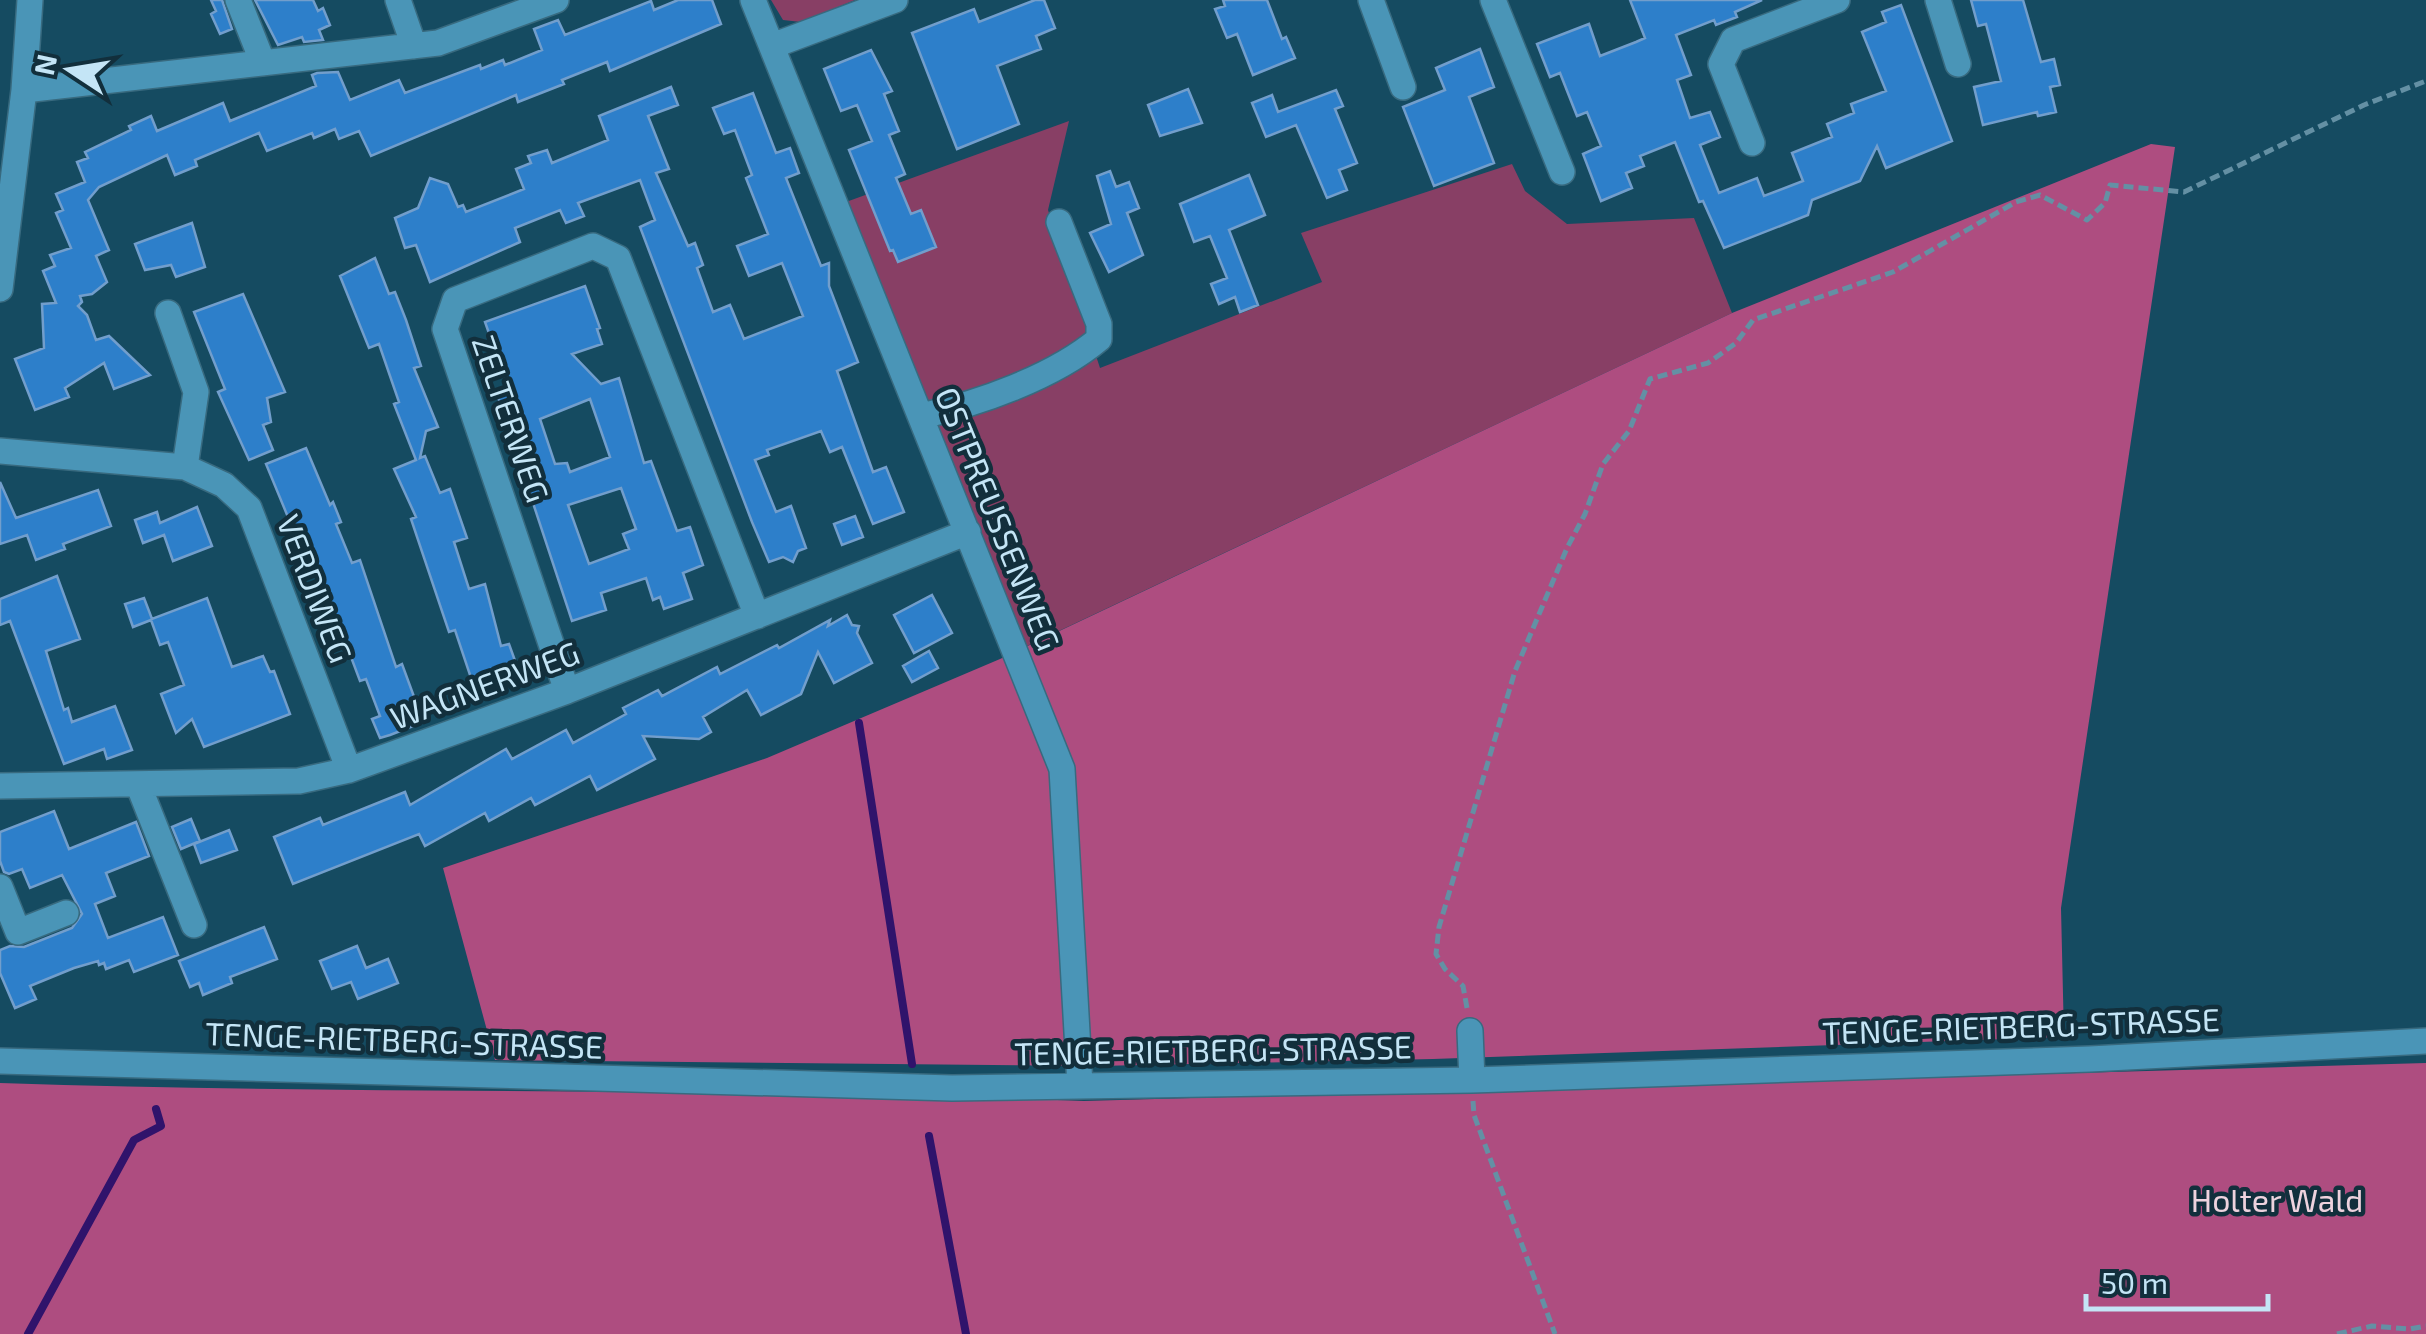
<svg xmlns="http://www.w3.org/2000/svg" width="2426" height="1334" font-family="'Exo 2',sans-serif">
	<rect width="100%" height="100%" fill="#154b61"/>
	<path fill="#883f65" d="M 771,0 L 855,0 L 801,22 L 783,20 Z
		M 1069,121 L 1048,210 L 1100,368 L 1322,282 L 1301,233 L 1512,164 L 1525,191 L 1567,224 L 1694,218 L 1732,313 L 1027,646 L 846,202 Z"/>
	<path fill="#ae4d80" d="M 2151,144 L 2175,147 L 2061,908 L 2064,1037 L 1433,1059 L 1096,1066 L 495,1060 L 443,868 L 767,758 L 1000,659 L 1732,313 Z
		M 2426,1063 L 2426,1334 L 0,1334 L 0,1083 C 361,1095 723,1087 1084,1101 Z"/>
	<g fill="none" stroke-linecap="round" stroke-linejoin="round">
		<path stroke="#30136b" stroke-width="8" d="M 859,723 L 912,1064
			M 929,1136 L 966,1334
			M 28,1334 L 134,1140 L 161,1126 L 156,1109"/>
	</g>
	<path fill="#2d7fca" stroke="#729ecc" stroke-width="2.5" fill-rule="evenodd" d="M 211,0 L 222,0 L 232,29 L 220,34 L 211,14 L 216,11 Z
		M 255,0 L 313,0 L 318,11 L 323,8 L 330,25 L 319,30 L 323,40 L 304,42 L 302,37 L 278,45 Z
		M 678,0 L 712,0 L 721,24 L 610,71 L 607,62 L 562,80 L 564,84 L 518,102 L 516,95 L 371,156 L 359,131 L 339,139 L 335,129 L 314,138 L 312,133 L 267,151 L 259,133 L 195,160 L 197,166 L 175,175 L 167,155 L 99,187 L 88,200 L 109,250 L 96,256 L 107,282 L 92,294 L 80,296 L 82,302 L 78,306 L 87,315 L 96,340 L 109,336 L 150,375 L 114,389 L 104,363 L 65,388 L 69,397 L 35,410 L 15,359 L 44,348 L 42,304 L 56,303 L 43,271 L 55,266 L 50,255 L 71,248 L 56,213 L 63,210 L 56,194 L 85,182 L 77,162 L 88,158 L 85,152 L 131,130 L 129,126 L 151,116 L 157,131 L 223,103 L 230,121 L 316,86 L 312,75 L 317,73 L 338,72 L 350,100 L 399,80 L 405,93 L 480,65 L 481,69 L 503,60 L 505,65 L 542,50 L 534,29 L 558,20 L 565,35 L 651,1 L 654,10 Z
		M 1035,0 L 1044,0 L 1055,28 L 1036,36 L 1041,49 L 997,66 L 1019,124 L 957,149 L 912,33 L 974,9 L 979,22 Z
		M 1223,0 L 1267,0 L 1282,39 L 1286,37 L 1295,58 L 1253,75 L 1237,34 L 1227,38 L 1215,9 L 1225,6 Z
		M 1630,0 L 1762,0 L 1735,12 L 1737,17 L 1716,25 L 1714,20 L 1676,35 L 1691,75 L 1677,80 L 1690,118 L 1710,112 L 1720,137 L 1700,145 L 1719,193 L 1757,178 L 1764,196 L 1803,181 L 1792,153 L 1832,137 L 1827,124 L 1854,113 L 1851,104 L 1886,91 L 1862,32 L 1886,22 L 1882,12 L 1901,5 L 1952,141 L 1886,168 L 1877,146 L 1860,181 L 1812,200 L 1808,215 L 1724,248 L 1703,201 L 1699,202 L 1675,142 L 1640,156 L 1644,166 L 1626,173 L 1632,188 L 1601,201 L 1583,154 L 1601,146 L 1587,112 L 1577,116 L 1560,73 L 1550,77 L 1537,44 L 1589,24 L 1600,56 L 1636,42 L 1645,38 Z
		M 1971,0 L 2023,0 L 2041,62 L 2054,59 L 2060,85 L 2050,87 L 2056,112 L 2038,116 L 2037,112 L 1983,125 L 1974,87 L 2001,81 L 1986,24 L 1978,26 Z
		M 1480,49 L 1494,87 L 1469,97 L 1494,163 L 1434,186 L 1403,107 L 1445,90 L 1436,68 Z
		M 871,50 L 892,91 L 884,94 L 899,131 L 889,135 L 905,174 L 896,178 L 911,214 L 921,210 L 936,247 L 898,262 L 893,250 L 890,251 L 849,150 L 872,141 L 857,105 L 841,111 L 824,69 Z
		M 671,87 L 678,105 L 648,116 L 669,169 L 656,173 L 688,246 L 695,243 L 703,265 L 697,268 L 713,312 L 730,305 L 744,339 L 803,316 L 782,263 L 749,276 L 737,246 L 768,234 L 746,178 L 752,175 L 735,130 L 724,134 L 713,108 L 753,93 L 776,153 L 790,148 L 799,173 L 786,178 L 821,266 L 829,263 L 829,286 L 858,362 L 837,371 L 873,472 L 886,467 L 904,512 L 873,524 L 842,447 L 830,452 L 821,431 L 767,450 L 769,455 L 755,460 L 776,512 L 791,506 L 806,548 L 798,551 L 793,562 L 783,557 L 769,562 L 752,522 L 640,227 L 655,220 L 640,180 L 578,203 L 584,216 L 566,223 L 560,210 L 515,228 L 520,242 L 430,282 L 416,245 L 405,248 L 395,218 L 418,208 L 430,178 L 448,184 L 458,207 L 463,205 L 466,212 L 524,189 L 516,169 L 531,163 L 528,156 L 547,150 L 552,163 L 608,140 L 599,116 Z
		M 1188,89 L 1202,123 L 1160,136 L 1148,105 Z
		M 1336,90 L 1343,106 L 1335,109 L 1357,163 L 1339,170 L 1347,190 L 1327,198 L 1296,125 L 1266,137 L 1252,103 L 1272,95 L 1278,112 Z
		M 1110,171 L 1116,187 L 1129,182 L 1139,208 L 1127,213 L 1143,255 L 1109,272 L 1090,233 L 1111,224 L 1097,176 Z
		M 1249,175 L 1265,215 L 1229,230 L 1258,305 L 1240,312 L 1235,297 L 1219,304 L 1211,284 L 1227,278 L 1210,236 L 1194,242 L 1180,204 Z
		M 192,223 L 205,267 L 176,277 L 171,265 L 145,270 L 135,244 Z
		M 375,258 L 389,294 L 395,292 L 406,320 L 421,366 L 414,368 L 438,427 L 426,431 L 420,458 L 425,456 L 440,493 L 450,489 L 467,538 L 454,542 L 469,589 L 485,584 L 501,646 L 509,644 L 518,669 L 473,684 L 455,630 L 449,632 L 411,519 L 416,517 L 394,469 L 416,460 L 394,404 L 399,402 L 379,344 L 369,348 L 340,276 Z
		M 585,286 L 600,328 L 597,329 L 602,344 L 572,354 L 601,384 L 619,378 L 644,463 L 651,461 L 677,531 L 690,527 L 703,565 L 683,573 L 692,599 L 664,609 L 660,597 L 653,600 L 646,578 L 601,593 L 606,610 L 572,621 L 497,394 L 509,390 L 485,322 ZM 590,399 L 610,457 L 570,472 L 567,463 L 555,464 L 540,419 ZM 621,488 L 636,529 L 623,534 L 629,549 L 589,564 L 568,505 Z
		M 243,294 L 285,392 L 267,398 L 271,422 L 263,425 L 273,450 L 249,460 L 218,392 L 225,389 L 194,312 Z
		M 306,448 L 330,505 L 333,502 L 341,522 L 336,524 L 352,563 L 360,560 L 396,667 L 402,664 L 420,713 L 417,714 L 421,723 L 390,735 L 380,738 L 372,719 L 380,716 L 366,679 L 360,681 L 315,561 L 307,564 L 298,542 L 292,545 L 288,539 L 295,534 L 266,464 Z
		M 0,482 L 16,518 L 98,490 L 111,526 L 63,544 L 65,549 L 36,560 L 27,535 L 0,544 Z
		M 197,507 L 212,546 L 173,561 L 164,535 L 143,543 L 135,520 L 157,512 L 160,523 Z
		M 855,516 L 863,537 L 842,545 L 834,524 Z
		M 57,576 L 80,639 L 46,651 L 64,710 L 68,708 L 72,722 L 115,706 L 132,750 L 107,759 L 104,749 L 64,764 L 10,621 L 0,625 L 0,599 Z
		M 932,595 L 952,633 L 914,653 L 894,615 Z
		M 144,598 L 152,619 L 207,598 L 232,667 L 263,656 L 270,672 L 274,671 L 290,714 L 204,747 L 192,719 L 176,733 L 161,694 L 184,685 L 168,642 L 160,645 L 151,620 L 133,627 L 125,604 Z
		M 847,615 L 852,625 L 859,626 L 857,633 L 872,663 L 834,683 L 818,652 L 801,694 L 761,715 L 747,690 L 703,717 L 711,732 L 699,739 L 643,736 L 655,759 L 597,790 L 590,776 L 535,805 L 531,798 L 489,821 L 485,813 L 425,846 L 419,834 L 293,884 L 274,837 L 320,818 L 323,825 L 405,792 L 410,805 L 506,749 L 512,759 L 566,730 L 573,743 L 626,714 L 623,708 L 658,690 L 662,696 L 717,667 L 720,674 L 777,645 L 779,648 L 830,620 L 828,626 Z
		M 929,651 L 938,668 L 912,682 L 903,666 Z
		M 54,811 L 69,849 L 136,822 L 149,856 L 106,873 L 115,896 L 95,904 L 108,938 L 163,917 L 178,955 L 134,972 L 129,960 L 106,969 L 104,963 L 99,965 L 98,961 L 74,968 L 30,986 L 36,999 L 15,1008 L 0,973 L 0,950 L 10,946 L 24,947 L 72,928 L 82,914 L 62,875 L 30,888 L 22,869 L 9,874 L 4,872 L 0,861 L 0,832 Z
		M 191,819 L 200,841 L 181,849 L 172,827 Z
		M 229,830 L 237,850 L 201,863 L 194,844 Z
		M 264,927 L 277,959 L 230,977 L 232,983 L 203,995 L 199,983 L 190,987 L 179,961 Z
		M 357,946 L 366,968 L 388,959 L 398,983 L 358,999 L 351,982 L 332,989 L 320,961 Z"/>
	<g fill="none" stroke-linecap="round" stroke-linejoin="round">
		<g stroke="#386a7f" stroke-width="28">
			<path id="minor" d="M 238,0 L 263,63
				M 398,0 L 414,46
				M 753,0 L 1062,769 L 1080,1085
				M 1371,0 L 1403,87
				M 1493,0 L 1562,172
				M 1938,0 L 1958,64
				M 772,46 L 895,0
				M 24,90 L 438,43 L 556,0
				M 1752,143 L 1721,64 L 1733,40 L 1837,0
				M 0,289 L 24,90 L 30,0
				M 168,313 L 196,392 L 185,467
				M 921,416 C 978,404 1054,377 1099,339 L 1099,324 L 1059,222
				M 0,451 L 185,467 L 224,485 L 249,508 L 349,770
				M 567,691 L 445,329 L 455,300 L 593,246 L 618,258 L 757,616
				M 138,784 L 194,925
				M 0,786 L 299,781 L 349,770 L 567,691 L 968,532
				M 0,887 L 18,932 L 66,913
				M 1470,1031 L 1472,1080
				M 0,1061 L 952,1088 L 1472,1080 L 2090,1059 L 2426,1041"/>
		</g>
		<path stroke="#6490a4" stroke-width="5" stroke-dasharray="10 5" stroke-linecap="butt" d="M 1467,1008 L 1463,986 L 1445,969 L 1436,954 L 1439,927 L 1515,671 L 1567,548 L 1585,514 L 1603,464 L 1629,431 L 1650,379 L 1708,363 L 1736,343 L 1753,320 L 1893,272 L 2016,202 L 2040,195 L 2087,220 L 2105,203 L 2110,185 L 2184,192 L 2364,105 L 2426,81
			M 1473,1101 L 1474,1115 L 1555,1334
			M 2337,1334 L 2372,1326 L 2410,1329 L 2426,1326"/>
		<use href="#minor" stroke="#4a95b7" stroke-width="25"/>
	</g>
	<g text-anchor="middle" stroke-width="9" stroke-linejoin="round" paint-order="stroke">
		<g font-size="32" fill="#c4e5f6" stroke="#122f3c">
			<text transform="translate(510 419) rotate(71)" y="11">ZELTERWEG</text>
			<text transform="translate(997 519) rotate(68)" y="11">OSTPREUSSENWEG</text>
			<text transform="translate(314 589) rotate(69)" y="11">VERDIWEG</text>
			<text transform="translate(485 686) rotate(-20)" y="11">WAGNERWEG</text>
			<text transform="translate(2021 1027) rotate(-2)" y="11">TENGE-RIETBERG-STRASSE</text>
			<text transform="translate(404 1041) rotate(2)" y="11">TENGE-RIETBERG-STRASSE</text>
			<text transform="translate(1213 1051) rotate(-1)" y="11">TENGE-RIETBERG-STRASSE</text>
		</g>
		<g font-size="32" fill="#eed3de" stroke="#122f3c">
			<text x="2277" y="1212">Holter Wald</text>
		</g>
	</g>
	<g transform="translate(70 70) rotate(282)" stroke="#122f3c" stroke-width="8" paint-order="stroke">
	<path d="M0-8L18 38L0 25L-18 38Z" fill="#c4e5f6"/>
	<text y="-15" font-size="28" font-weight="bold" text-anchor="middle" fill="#c4e5f6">N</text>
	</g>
	<path d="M2086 1294v15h182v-15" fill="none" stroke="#c4e5f6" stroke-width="5"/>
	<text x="2101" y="1294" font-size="30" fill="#c4e5f6" stroke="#122f3c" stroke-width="8" paint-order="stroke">50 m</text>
</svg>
